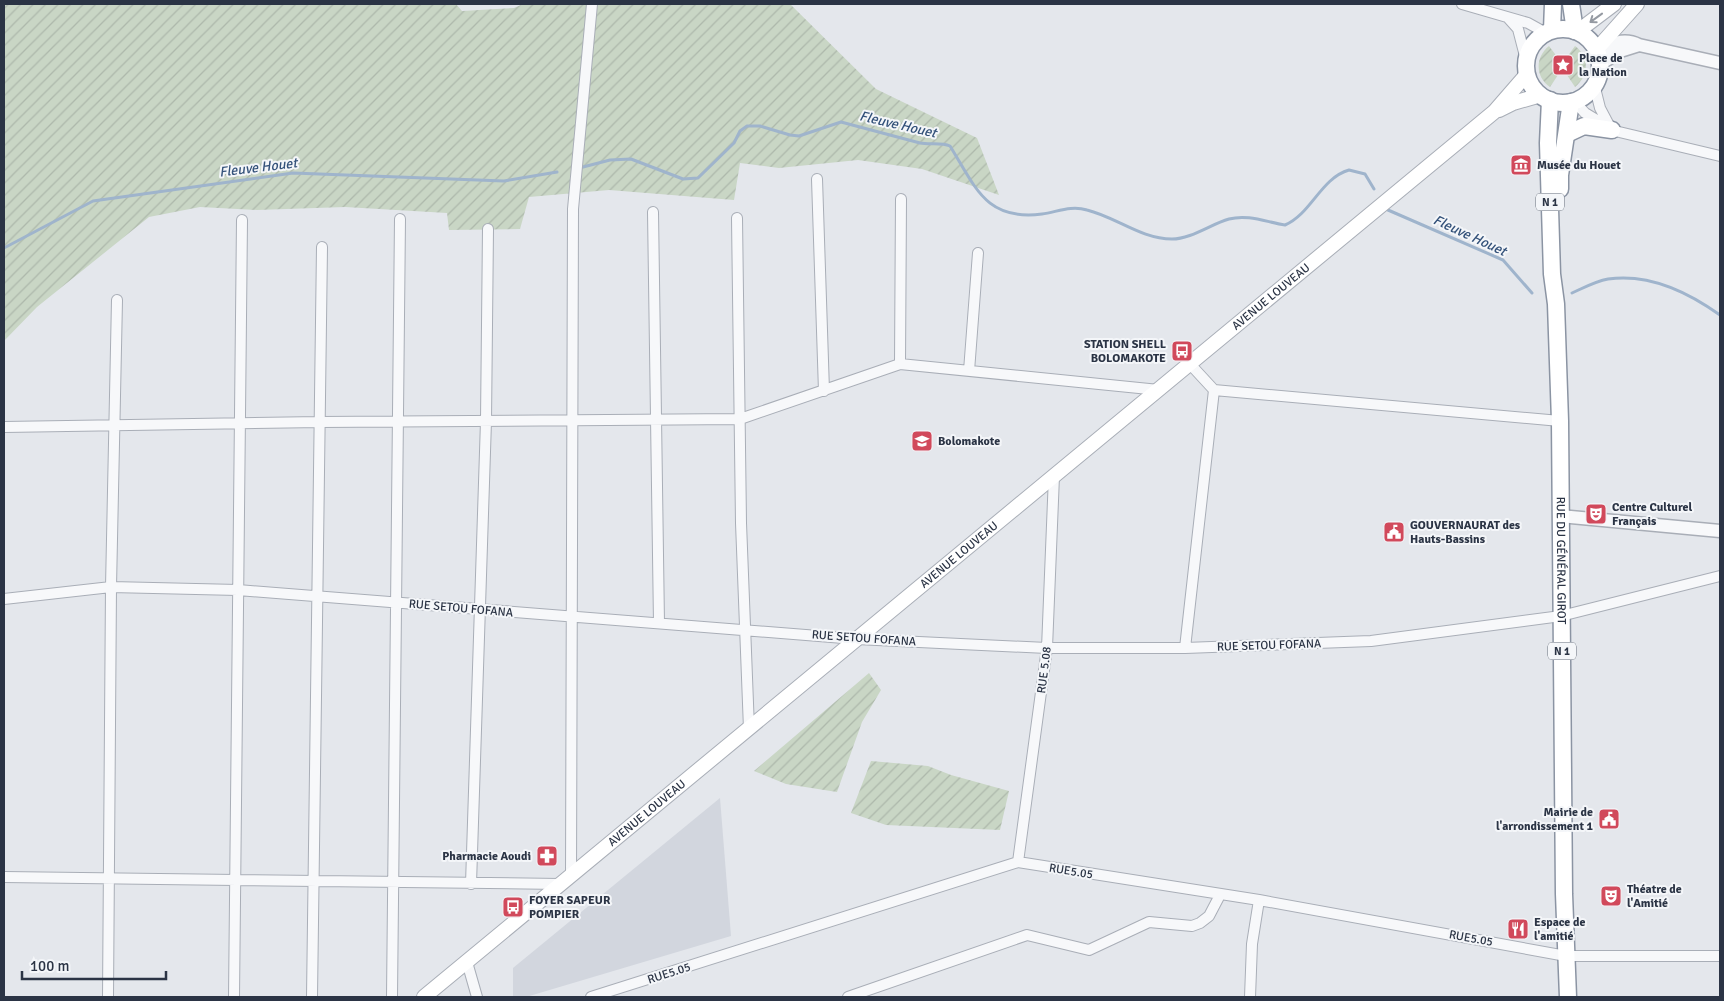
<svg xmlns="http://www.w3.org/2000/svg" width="1724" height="1001" font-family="Signika,sans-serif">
	<defs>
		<pattern id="garden-furrows" width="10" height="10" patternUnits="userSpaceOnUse" patternTransform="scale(1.25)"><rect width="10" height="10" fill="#c9d6c5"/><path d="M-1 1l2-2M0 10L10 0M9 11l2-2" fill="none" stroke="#adb8ab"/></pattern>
	</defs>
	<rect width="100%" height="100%" fill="#e4e7ec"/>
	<path fill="#d2d6de" d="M 720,798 L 731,936 L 526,997 L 513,997 L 513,968 Z"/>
	<path fill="url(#garden-furrows)" d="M 4,4 L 456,4 L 462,11 L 514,8 L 523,4 L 790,4 L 876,89 L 977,138 L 999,195 L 922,169 L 858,160 L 779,168 L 740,163 L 734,200 L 609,190 L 529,197 L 520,229 L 449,230 L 447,213 L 345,207 L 257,210 L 200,207 L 149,217 L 37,307 L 4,341 Z
		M 1549,46 L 1558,58 L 1553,62 L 1552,68 L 1558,75 L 1550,87 C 1535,77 1535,57 1549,46 Z
		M 1575,46 C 1590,57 1589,76 1575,87 L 1567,75 L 1572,66 L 1567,57 Z
		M 869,673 L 881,690 L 862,722 L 837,792 L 786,784 L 754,771 Z
		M 871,761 L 928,766 L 951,775 L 1009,791 L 1000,830 L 886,825 L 851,813 Z"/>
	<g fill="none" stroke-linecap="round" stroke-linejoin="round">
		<path stroke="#9fb4cc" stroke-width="3" d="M 583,167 L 610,160 L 631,159 L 683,179 L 698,178 L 734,143 L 740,131 L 747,126 L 760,126 L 790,135 L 799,136 L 841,122 L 920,143 C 930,145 941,142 950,146 C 976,188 986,221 1042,214 C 1057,212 1071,205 1087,210 C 1116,217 1141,239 1172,239 C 1191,239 1211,224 1229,219 C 1248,214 1266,222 1285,225 C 1311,214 1321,178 1349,170 L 1365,174 L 1374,189
			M 1388,210 L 1503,260 L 1532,293
			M 4,248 L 93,201 L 293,173 L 504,181 L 557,172
			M 1572,293 C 1583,288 1596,281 1608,279 C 1649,273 1688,292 1720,315"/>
		<g stroke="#a9aeb7" stroke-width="12">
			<path id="minor" d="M 1462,4 L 1528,23 L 1546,33
				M 1509,19 L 1518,29 L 1526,60
				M 1594,84 L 1600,108 L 1610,127
				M 1574,101 L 1585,113 L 1615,131 L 1720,156
				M 817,179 L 824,391
				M 653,212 L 659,623
				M 737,218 L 741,523 L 749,729
				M 900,364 L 901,199
				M 1190,364 L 1214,390 L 1560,421
				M 969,371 L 978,253
				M 4,427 L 320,422 L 740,419 L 900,364 L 1159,390
				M 4,599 L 111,587 L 238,590 L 856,639 L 1047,648 L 1185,648 L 1371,641 L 1561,616 L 1720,576
				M 1185,648 L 1214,390
				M 1018,862 L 1047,648 L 1054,476
				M 571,876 L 573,209 L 592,4
				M 4,877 L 560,884
				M 471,884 L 486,421 L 488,229
				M 467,962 L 477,997
				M 108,997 L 111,587 L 117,300
				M 234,997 L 242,220
				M 312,997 L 322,247
				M 392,997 L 400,219
				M 591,997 L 1018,862 L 1259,900 L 1566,956 L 1720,956
				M 848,997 L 1027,935 L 1089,950 L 1149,922 L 1192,926 L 1200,923 L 1209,916 L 1220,895
				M 1250,997 L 1252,944 L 1259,900"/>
		</g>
		<g stroke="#a9aeb7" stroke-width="15">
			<path id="tertiary" d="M 1597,52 C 1611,44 1623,37 1639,45 L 1720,63
				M 1599,65 L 1620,51 L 1639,45
				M 1560,516 L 1720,531"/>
		</g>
		<g stroke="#a9aeb7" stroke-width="16">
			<g id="secondary">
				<path d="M 1577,32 L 1614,4"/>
				<path d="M 1596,50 L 1637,4"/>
				<path d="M 1499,110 L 1513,103 L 1541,95"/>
				<path id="s1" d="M 424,997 L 1494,112 L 1527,74"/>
			</g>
		</g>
		<g stroke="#8b94a3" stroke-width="19">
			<g id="trunk">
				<path d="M 1571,4 L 1575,31"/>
				<circle cx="1563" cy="66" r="37"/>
				<path d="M 1552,30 L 1553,4"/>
				<path id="s2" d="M 1550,100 L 1548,143 L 1552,274 L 1556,304 L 1560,421 L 1564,894 L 1568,997"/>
				<path d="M 1567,134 L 1584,126 L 1612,130"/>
				<path d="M 1560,189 L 1560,175 L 1571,102"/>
			</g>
		</g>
		<use href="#minor" stroke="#f7f8fa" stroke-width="10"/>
		<use href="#tertiary" stroke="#f7f8fa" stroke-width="12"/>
		<use href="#secondary" stroke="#fff" stroke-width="14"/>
		<use href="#trunk" stroke="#fff" stroke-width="16"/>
	</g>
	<defs><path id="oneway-shaft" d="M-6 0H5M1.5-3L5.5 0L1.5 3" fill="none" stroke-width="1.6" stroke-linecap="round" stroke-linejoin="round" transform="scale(1.25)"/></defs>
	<use stroke="#959aa2" href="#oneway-shaft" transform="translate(1596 18) rotate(144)"/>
	<defs>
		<g id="sight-square" transform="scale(1.125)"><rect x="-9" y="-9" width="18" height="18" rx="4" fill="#d1495b" stroke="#f4f6f9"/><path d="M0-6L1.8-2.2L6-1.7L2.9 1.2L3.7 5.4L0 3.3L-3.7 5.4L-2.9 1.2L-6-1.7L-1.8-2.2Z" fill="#fff"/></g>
		<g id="museum-square" transform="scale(1.125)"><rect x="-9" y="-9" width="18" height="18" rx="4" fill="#d1495b" stroke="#f4f6f9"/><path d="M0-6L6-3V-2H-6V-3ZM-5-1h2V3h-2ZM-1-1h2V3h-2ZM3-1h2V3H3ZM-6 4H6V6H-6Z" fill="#fff"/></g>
		<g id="bus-square" transform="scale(1.125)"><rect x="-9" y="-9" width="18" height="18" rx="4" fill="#d1495b" stroke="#f4f6f9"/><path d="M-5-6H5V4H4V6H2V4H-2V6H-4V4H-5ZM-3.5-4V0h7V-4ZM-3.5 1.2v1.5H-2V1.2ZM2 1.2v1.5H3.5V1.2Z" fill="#fff"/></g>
		<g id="school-square" transform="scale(1.125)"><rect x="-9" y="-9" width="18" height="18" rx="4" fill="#d1495b" stroke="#f4f6f9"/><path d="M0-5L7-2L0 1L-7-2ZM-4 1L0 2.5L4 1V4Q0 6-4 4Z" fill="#fff"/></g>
		<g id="theatre-square" transform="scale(1.125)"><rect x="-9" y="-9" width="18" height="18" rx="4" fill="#d1495b" stroke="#f4f6f9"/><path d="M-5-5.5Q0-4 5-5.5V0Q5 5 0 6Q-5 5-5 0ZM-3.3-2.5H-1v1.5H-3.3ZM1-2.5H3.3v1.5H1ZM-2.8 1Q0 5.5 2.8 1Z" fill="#fff"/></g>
		<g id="civic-square" transform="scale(1.125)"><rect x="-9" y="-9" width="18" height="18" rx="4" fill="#d1495b" stroke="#f4f6f9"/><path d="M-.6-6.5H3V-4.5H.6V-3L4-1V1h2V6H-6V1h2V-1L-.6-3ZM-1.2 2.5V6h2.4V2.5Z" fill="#fff"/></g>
		<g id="pharmacy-square" transform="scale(1.125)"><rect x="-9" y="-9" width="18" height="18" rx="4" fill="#d1495b" stroke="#f4f6f9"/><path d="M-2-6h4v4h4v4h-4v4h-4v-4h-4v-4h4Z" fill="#fff"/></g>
		<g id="restaurant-square" transform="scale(1.125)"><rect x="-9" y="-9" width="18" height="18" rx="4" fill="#d1495b" stroke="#f4f6f9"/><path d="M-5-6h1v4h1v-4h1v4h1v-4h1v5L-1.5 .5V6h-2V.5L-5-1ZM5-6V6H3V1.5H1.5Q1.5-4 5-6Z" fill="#fff"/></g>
	</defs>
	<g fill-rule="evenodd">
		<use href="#sight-square" x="1563" y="65"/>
		<use href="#museum-square" x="1521" y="165"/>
		<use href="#bus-square" x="1182" y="351"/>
		<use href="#school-square" x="922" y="441"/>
		<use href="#theatre-square" x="1596" y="514"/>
		<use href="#civic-square" x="1394" y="532"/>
		<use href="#civic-square" x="1609" y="819"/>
		<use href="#pharmacy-square" x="547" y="856"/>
		<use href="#theatre-square" x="1611" y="896"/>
		<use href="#bus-square" x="513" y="907"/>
		<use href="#restaurant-square" x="1518" y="929"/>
	</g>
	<g text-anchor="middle" stroke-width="4" stroke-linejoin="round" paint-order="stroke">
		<g fill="#f4f6f9" stroke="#676e7b" stroke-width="1">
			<rect x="1536" y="193.5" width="28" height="17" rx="4"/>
			<rect x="1548" y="642.5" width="28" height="17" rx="4"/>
		</g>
		<g font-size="11" font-weight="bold" fill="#2b3445">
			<text x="1550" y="206">N 1</text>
			<text x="1562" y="655">N 1</text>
		</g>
		<g font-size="12" font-weight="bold" fill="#2b3445" stroke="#f4f6f9" text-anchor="start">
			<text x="1579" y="62">Place de<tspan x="1579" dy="14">la Nation</tspan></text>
			<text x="1537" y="169">Musée du Houet</text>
			<text x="1166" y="348" text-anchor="end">STATION SHELL<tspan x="1166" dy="14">BOLOMAKOTE</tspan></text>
			<text x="938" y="445">Bolomakote</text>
			<text x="1612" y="511">Centre Culturel<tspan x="1612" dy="14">Français</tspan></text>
			<text x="1410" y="529">GOUVERNAURAT des<tspan x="1410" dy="14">Hauts-Bassins</tspan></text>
			<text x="1593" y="816" text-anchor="end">Mairie de<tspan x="1593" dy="14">l'arrondissement 1</tspan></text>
			<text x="531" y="860" text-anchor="end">Pharmacie Aoudi</text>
			<text x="1627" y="893">Théatre de<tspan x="1627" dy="14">l'Amitié</tspan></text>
			<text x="529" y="904">FOYER SAPEUR<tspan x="529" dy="14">POMPIER</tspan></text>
			<text x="1534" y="926">Espace de<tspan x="1534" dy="14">l'amitié</tspan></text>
		</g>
		<g font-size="12" fill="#2b3445" stroke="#f4f6f9">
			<text dy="4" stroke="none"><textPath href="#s1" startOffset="1099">AVENUE LOUVEAU</textPath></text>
			<text dy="4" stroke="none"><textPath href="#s1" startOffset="694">AVENUE LOUVEAU</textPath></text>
			<text dy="4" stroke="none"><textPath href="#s2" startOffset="461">RUE DU GÉNÉRAL GIROT</textPath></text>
			<text transform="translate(461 608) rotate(5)" y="4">RUE SETOU FOFANA</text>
			<text transform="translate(864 638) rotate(4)" y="4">RUE SETOU FOFANA</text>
			<text transform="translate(1269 645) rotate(-2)" y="4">RUE SETOU FOFANA</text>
			<text transform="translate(1044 670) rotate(-83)" y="4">RUE 5.08</text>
			<text dy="4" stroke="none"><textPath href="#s1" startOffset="289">AVENUE LOUVEAU</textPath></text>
			<text transform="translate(1071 871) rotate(9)" y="4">RUE5.05</text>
			<text transform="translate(1471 938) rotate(10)" y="4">RUE5.05</text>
			<text transform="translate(669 973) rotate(-18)" y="4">RUE5.05</text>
		</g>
		<g font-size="14" font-style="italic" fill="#34527a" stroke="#f4f6f9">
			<text transform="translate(898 124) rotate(13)" y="5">Fleuve Houet</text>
			<text transform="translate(258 167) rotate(-7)" y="5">Fleuve Houet</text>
			<text transform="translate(1470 235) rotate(25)" y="5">Fleuve Houet</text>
		</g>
	</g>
	<rect width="1724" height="1001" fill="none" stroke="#2b3445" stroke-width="10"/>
	<path d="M22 971v8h144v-8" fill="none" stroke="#2b3445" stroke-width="2.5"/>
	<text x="30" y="971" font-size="15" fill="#2b3445" stroke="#f4f6f9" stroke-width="4" paint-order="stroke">100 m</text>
</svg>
